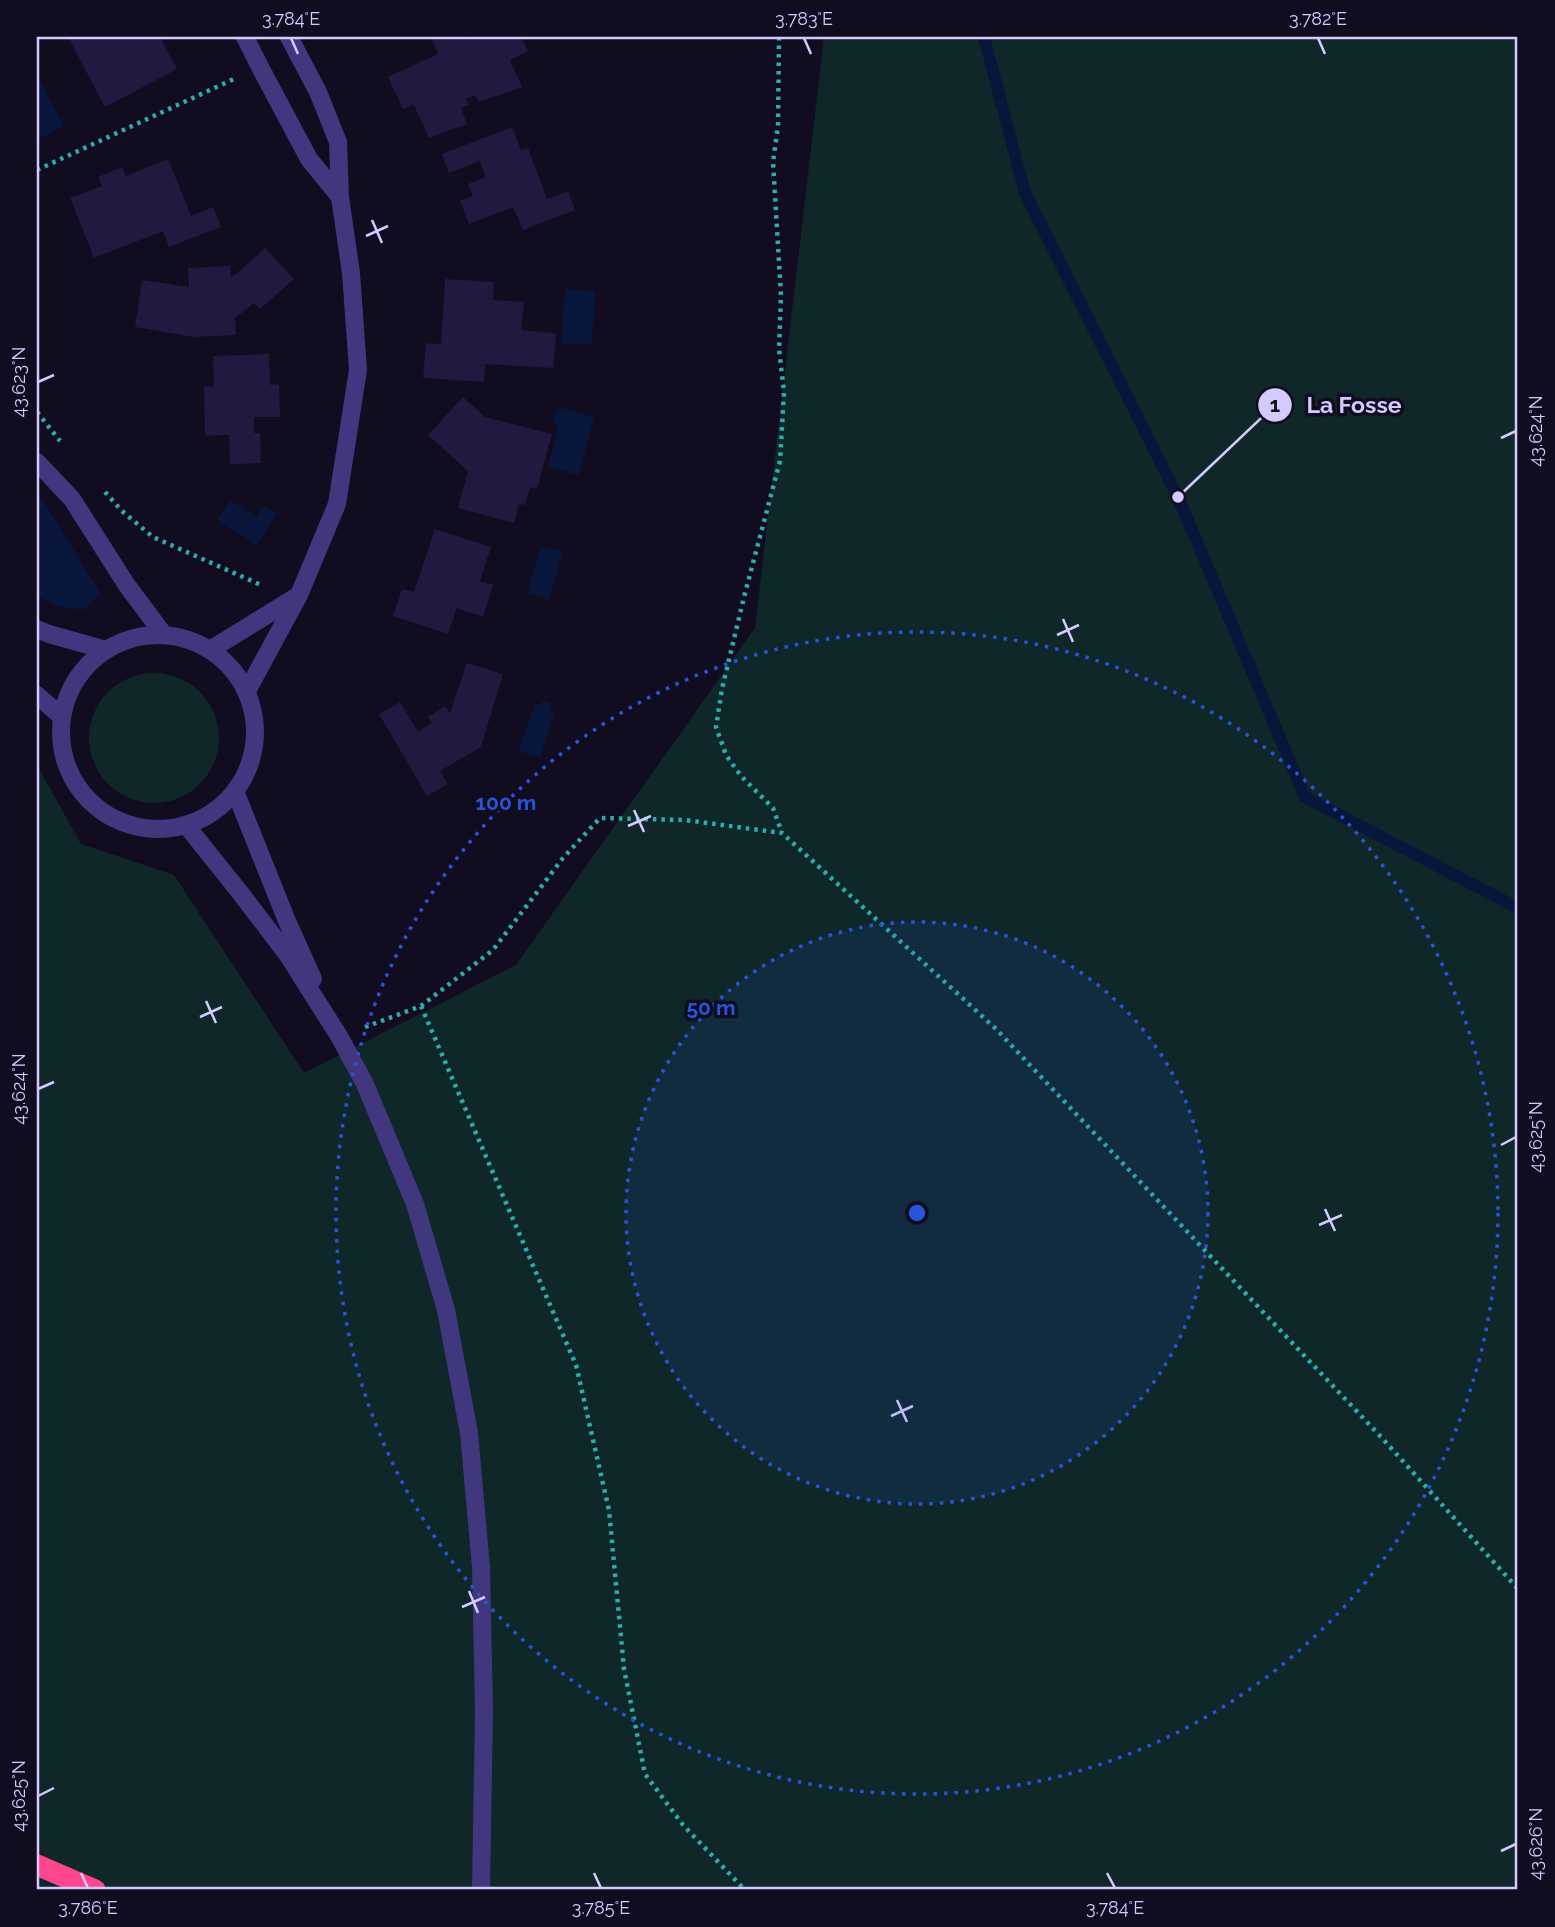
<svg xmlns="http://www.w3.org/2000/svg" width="1555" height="1927" font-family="Raleway,sans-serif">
	<rect width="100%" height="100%" fill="#110c1f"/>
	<path fill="#0f2729" d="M 824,37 L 1518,37 L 1518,1890 L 37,1890 L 37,765 L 81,844 L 174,875 L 304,1073 L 516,965 L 755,628 Z
		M89 738a65 65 0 1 1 130 0a65 65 0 1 1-130 0Z"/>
	<path fill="#09163b" d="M 37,79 L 41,83 L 64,126 L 40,138 L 37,132 Z
		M 565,289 L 595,291 L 592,345 L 561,343 Z
		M 563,408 L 594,417 L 579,475 L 548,467 L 558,428 C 550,420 552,411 563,408 Z
		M 37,495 L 42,499 L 101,594 L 83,610 L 60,607 L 37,596 Z
		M 230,500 L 256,517 L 263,505 L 277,513 L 257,545 L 217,520 Z
		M 541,546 L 563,552 L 549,599 L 527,593 Z
		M 543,700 L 551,703 L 551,709 L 555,713 L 540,758 L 518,751 L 535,705 L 541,705 Z"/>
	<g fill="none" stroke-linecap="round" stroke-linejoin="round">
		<path stroke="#09163b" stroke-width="12" d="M 984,37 L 1025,193 L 1178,497 L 1305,797 L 1518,908"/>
	</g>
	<path fill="#241840" d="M 68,37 L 160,37 L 177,69 L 105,107 Z
		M 431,37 L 466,37 L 468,41 L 477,37 L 521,37 L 528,51 L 510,60 L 522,87 L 479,102 L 475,95 L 466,99 L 469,105 L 461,108 L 467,124 L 429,138 L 414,105 L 403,109 L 388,77 L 438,54 Z
		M 512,127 L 521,150 L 528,148 L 547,199 L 568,191 L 575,210 L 523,230 L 513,207 L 469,224 L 460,201 L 473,196 L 468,184 L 486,177 L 480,161 L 449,173 L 442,154 Z
		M 168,159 L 191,216 L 213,207 L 221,227 L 169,247 L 163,231 L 94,258 L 70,198 L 102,186 L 98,177 L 122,167 L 126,176 Z
		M 265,248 L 294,279 L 260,309 L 254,303 L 235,318 L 236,335 L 194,337 L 135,327 L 142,280 L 189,287 L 188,268 L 230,266 L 231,278 Z
		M 445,279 L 494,282 L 493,300 L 524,302 L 521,330 L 556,333 L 553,368 L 485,364 L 484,382 L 423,378 L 426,343 L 441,344 Z
		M 269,354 L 270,385 L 279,384 L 280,417 L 254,417 L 254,433 L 260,433 L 261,463 L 230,464 L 229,435 L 205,436 L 204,387 L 214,386 L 213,356 Z
		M 463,397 L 485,417 L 552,434 L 537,489 L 530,487 L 525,505 L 519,504 L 514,523 L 458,508 L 468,471 L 428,435 Z
		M 435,529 L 491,547 L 480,581 L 493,585 L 483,617 L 457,608 L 448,634 L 393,616 L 402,589 L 414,592 Z
		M 467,663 L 503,674 L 481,747 L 440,771 L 448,784 L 427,796 L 379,714 L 400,702 L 418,732 L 432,723 L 428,717 L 445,706 L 450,713 Z"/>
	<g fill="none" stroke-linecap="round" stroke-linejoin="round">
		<path stroke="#2dacb0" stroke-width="4.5" stroke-dasharray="3.5 5" stroke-linecap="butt" d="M 779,37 L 778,126 L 773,162 L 781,296 L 779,349 L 784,392 L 780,461 L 744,597 L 722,689 L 716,727 L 726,755 L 741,776 L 773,808 L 782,833
			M 37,170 L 236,78
			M 37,412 L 60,441
			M 105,492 L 122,511 L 153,537 L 261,585
			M 421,1006 L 576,1365 L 609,1510 L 624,1669 L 645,1774 L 683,1825 L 745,1890
			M 365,1027 L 421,1006 L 493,950 L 563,858 L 600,818 L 685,820 L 782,833 L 995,1028 L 1382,1438 L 1518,1589"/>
		<path stroke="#40377e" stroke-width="18" d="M 245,37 L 260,67 L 309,159 L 340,197
			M 37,462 L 72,499 L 126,584 L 164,635
			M 37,629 L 49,634 L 106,650
			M61 732a97 97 0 1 1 194 0a97 97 0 1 1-194 0Z
			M 210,650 L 296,597
			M 247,691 L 299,595 L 337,504 L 358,370 L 351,273 L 340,197 L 338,142 L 318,92 L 289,37
			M 37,695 L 62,717
			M 235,791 L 287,921 L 313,979
			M 186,825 L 242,895 L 287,954 L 339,1036 L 365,1084 L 415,1204 L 446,1310 L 469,1433 L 481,1567 L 484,1710 L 481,1890"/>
		<path stroke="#ff458d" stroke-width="21" d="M 37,1865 L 95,1890"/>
	</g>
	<path fill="none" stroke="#d5caff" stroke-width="2.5" d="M 291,38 L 298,54M 804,38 L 811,54M 1318,38 L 1325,54M 372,220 L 382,243M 366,236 L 388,226M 38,382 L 54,375M 1501,438 L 1516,431M 1063,619 L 1073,642M 1057,635 L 1079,625M 634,810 L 644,832M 628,826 L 651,816M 206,1001 L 216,1023M 200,1017 L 222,1007M 38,1089 L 54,1082M 1501,1145 L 1516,1137M 1325,1209 L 1335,1231M 1319,1225 L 1342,1215M 897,1400 L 907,1422M 891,1416 L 913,1406M 469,1591 L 478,1613M 462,1607 L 485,1597M 38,1796 L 54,1788M 1501,1851 L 1516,1844M 81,1873 L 88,1888M 594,1873 L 601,1888M 1107,1873 L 1115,1888"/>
	<circle cx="917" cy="1213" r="291" fill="#2654da" fill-opacity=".12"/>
	<g fill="none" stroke="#2654da" stroke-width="3.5" stroke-dasharray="3.5 7">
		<circle cx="917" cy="1213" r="291"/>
		<circle cx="917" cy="1213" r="581"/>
	</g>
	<circle cx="917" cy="1213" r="10" fill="#2654da" stroke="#110c1f" stroke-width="3.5"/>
	<g font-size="21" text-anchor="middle" font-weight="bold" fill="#2654da" stroke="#110c1f" stroke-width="7" stroke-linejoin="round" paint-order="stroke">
		<text x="506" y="810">100 m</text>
		<text x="711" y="1015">50 m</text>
	</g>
	<path fill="none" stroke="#d5caff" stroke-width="2.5" d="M1178 497L1275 405"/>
	<g fill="#d5caff" stroke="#110c1f" stroke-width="2.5">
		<circle cx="1178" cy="497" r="7"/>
		<circle cx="1275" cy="405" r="18"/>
	</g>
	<g font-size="21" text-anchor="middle" font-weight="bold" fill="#111">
		<text x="1275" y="412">1</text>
	</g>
	<g font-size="23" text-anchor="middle" font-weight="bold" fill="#d5caff" stroke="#110c1f" stroke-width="7" stroke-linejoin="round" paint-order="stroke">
		<text x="1354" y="413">La Fosse</text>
	</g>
	<rect width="1555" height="1927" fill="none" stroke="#110c1f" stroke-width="77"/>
	<rect x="38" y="38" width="1478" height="1850" fill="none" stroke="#d5caff" stroke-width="2.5"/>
	<g font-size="18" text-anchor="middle" fill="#d5caff">
		<text x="291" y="25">3.784°E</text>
		<text x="804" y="25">3.783°E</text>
		<text x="1318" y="25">3.782°E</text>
		<text transform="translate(19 382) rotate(-90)" y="6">43.623°N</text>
		<text transform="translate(1536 431) rotate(-90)" y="6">43.624°N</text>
		<text transform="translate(19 1089) rotate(-90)" y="6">43.624°N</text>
		<text transform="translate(1536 1137) rotate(-90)" y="6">43.625°N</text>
		<text transform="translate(19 1796) rotate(-90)" y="6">43.625°N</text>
		<text transform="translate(1536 1844) rotate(-90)" y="6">43.626°N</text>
		<text x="88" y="1914">3.786°E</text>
		<text x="601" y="1914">3.785°E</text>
		<text x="1115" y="1914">3.784°E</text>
	</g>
</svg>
